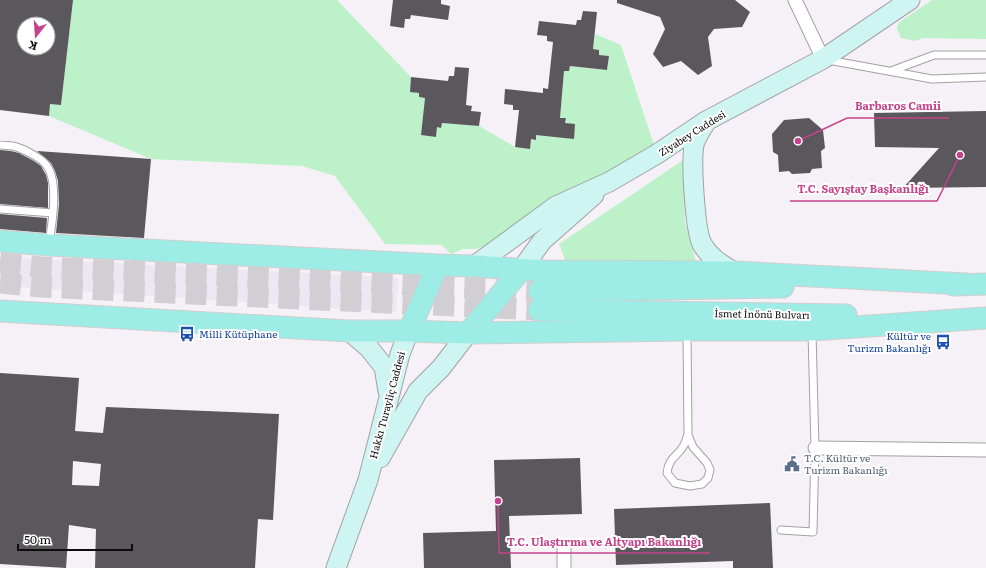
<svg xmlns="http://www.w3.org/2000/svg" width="986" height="568" font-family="Literata,serif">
	<rect width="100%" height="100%" fill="#f5f1f7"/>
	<path fill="#efe6f3" d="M 0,257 L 399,278 L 396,312 L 0,286 Z"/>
	<path fill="#bcf1c9" d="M 73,0 L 337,0 L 411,77 L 410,91 L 419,93 L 419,97 L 425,98 L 421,135 L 436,137 L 437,127 L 441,127 L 442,123 L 479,126 L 515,147 L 530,149 L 531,139 L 536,140 L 536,135 L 565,123 L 566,118 L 560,118 L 564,71 L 569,71 L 570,66 L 607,70 L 609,56 L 599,55 L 599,50 L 593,49 L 595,34 L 621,45 L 657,154 L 606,191 L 477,249 L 463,249 L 451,254 L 442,245 L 385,244 L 335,176 L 302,166 L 151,159 L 49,116 L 50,104 L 61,105 Z
		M 932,0 L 986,0 L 986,39 L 923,38 L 915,41 L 901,38 L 897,29 L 898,23 Z
		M 683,160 L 685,222 L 697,265 L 566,262 L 559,244 Z"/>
	<path fill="#5b585d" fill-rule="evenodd" d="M 0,0 L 73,0 L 61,105 L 50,104 L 49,116 L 0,110 ZM 24,24 L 48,24 L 48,48 L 24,48 Z
		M 393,0 L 441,0 L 441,4 L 450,6 L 448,20 L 411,15 L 410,19 L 405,19 L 404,28 L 390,26 Z
		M 617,0 L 735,0 L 750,12 L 742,27 L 714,29 L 708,37 L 712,66 L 698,75 L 681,61 L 663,67 L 653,54 L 665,29 L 660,17 L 617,3 Z
		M 583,11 L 597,12 L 593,49 L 599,50 L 599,55 L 609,56 L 607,70 L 570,66 L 569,71 L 564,71 L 560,118 L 566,118 L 565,123 L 575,124 L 574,139 L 536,135 L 536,140 L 531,139 L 530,149 L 515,147 L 519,110 L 513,110 L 513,105 L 504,104 L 505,89 L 543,93 L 543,88 L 548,89 L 553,42 L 547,41 L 547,36 L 537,35 L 539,21 L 576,25 L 577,20 L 581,20 Z
		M 455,67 L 469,68 L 466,105 L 472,106 L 471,111 L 481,112 L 479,126 L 442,123 L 441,128 L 437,127 L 436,137 L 421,135 L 425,98 L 419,97 L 419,93 L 410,92 L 411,77 L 448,81 L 449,76 L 454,76 Z
		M 986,111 L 986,187 L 903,188 L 939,148 L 875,147 L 874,113 Z
		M 809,118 L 823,130 L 825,148 L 821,151 L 822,168 L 812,169 L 810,173 L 792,174 L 789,171 L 779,172 L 778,155 L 773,152 L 772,134 L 784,120 Z
		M 0,150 L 11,151 L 19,153 L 34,161 L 41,166 L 46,175 L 48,183 L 48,208 L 0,204 Z
		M 37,151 L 151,159 L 144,238 L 56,233 L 59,204 L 58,181 L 55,171 L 51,163 Z
		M 0,214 L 47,218 L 46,233 L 0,229 Z
		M 0,373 L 79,378 L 75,431 L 103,433 L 106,407 L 279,414 L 273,520 L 258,519 L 255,568 L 95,568 L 96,529 L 69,525 L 66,568 L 0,564 ZM 73,461 L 101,464 L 99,486 L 72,485 Z
		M 580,458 L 582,514 L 509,516 L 511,568 L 424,568 L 423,533 L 496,531 L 494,460 Z
		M 770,503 L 773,568 L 733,568 L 733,561 L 616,565 L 614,509 Z"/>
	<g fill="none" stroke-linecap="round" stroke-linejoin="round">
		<path stroke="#d2cfd4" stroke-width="21" stroke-dasharray="21 10" stroke-linecap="butt" d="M 0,263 L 41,267 L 539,291
			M 0,283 L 40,287 L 539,310"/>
		<g stroke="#a4a0a6" stroke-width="9">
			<path id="lane" d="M 828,60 L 932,79 L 986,77
				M 891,71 L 934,55 L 986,55
				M 0,145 C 4,146 9,145 13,146 C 22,148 42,158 47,166 C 59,183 52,224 49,243
				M 0,209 L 53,213
				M 687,332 L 688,435 C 686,438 686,442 684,445 C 678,457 669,456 667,473 L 675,483 L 690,486 L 702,484 L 708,478 L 710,470 L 707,463 L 693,447 L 688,435
				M 781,530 L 813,532 L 815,448 L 812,332"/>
		</g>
		<g stroke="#a4a0a6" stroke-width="15">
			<path id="street" d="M 795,0 L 823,59
				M 815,448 L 986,450
				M 564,548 L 564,568"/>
		</g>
		<g stroke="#a4a0a6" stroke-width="21">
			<path id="secondary" d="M 706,122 C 702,128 698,135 695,141 C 690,156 695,230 702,244 C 710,258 721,264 734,272
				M 474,266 L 556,206 L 609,182 L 657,154 L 706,121 L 823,59 L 910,0
				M 521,270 L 542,241 L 594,195
				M 349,331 L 369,348 L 384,367 L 388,391
				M 380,458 L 418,391 L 441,368 L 468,333
				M 336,568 L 368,480 L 400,354 L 409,331"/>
		</g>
		<g stroke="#cfcecf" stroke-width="23">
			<path id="primary" d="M 0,241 L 49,245 L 438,265 L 474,266 L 544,271 L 734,272 L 966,284
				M 953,285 L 986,284
				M 539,291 L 783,287
				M 539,310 L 846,315
				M 0,311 L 349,331 L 409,331 L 468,333 L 687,330 L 812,330 L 986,318
				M 409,331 L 438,265
				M 468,333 L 521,270"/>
		</g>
		<use href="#lane" stroke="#fff" stroke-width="7"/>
		<use href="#street" stroke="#fff" stroke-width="13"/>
		<use href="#secondary" stroke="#cef5f2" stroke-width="19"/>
		<use href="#primary" stroke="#9eece6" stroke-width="21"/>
	</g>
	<defs>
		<g id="bus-bare" transform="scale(1.2)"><path d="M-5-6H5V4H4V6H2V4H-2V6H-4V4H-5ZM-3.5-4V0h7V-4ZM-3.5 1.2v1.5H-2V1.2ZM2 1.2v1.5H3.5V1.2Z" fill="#1a4fb4" stroke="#fff" stroke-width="2.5" paint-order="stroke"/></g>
		<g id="civic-bare" transform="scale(1.2)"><path d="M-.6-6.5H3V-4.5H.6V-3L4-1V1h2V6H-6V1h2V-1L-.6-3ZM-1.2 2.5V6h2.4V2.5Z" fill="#5c6f8a" stroke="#fff" stroke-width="2.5" paint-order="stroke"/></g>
	</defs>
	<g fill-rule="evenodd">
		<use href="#bus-bare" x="187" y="334"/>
		<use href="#bus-bare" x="943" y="342"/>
		<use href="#civic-bare" x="792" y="464"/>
	</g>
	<g text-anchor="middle" stroke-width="4" stroke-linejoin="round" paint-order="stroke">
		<g font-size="10" fill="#0d0c0e" stroke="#fff">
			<text transform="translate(692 133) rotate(-32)" y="4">Ziyabey Caddesi</text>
			<text transform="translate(762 314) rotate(1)" y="4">İsmet İnönü Bulvarı</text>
			<text transform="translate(387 405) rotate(-75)" y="4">Hakkı Turayliç Caddesi</text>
		</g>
		<g font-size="10" fill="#164399" stroke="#fff" text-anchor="start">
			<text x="199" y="338">Milli Kütüphane</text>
			<text x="931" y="340" text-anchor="end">Kültür ve<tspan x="931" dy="12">Turizm Bakanlığı</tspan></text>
		</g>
		<g font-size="10" fill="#4e5e75" stroke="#fff" text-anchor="start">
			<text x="804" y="462">T.C. Kültür ve<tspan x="804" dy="12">Turizm Bakanlığı</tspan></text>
		</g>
	</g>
	<path fill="none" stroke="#c5438c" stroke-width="1.5" d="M798 141L847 118H949M960 155L937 201H790M498 501L499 553H710"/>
	<g fill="#c5438c" stroke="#fff" stroke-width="1.5">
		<circle cx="798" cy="141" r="4"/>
		<circle cx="960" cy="155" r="4"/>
		<circle cx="498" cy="501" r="4"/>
	</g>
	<g font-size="11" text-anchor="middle" font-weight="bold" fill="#c5438c" stroke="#fff" stroke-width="4" stroke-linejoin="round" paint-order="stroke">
		<text x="898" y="110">Barbaros Camii</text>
		<text x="863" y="193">T.C. Sayıştay Başkanlığı</text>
		<text x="604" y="546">T.C. Ulaştırma ve Altyapı Bakanlığı</text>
	</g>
	<g transform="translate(36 36) rotate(197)"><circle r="19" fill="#ffffff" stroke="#9e9e9f"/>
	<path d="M0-3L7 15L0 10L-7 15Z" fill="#c5438c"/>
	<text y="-6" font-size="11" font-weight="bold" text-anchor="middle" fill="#0d0c0e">K</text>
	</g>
	<path d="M18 544v6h114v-6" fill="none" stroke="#0d0c0e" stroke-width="2"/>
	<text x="24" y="544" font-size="12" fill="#0d0c0e" stroke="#ffffff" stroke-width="3" paint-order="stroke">50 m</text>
</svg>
